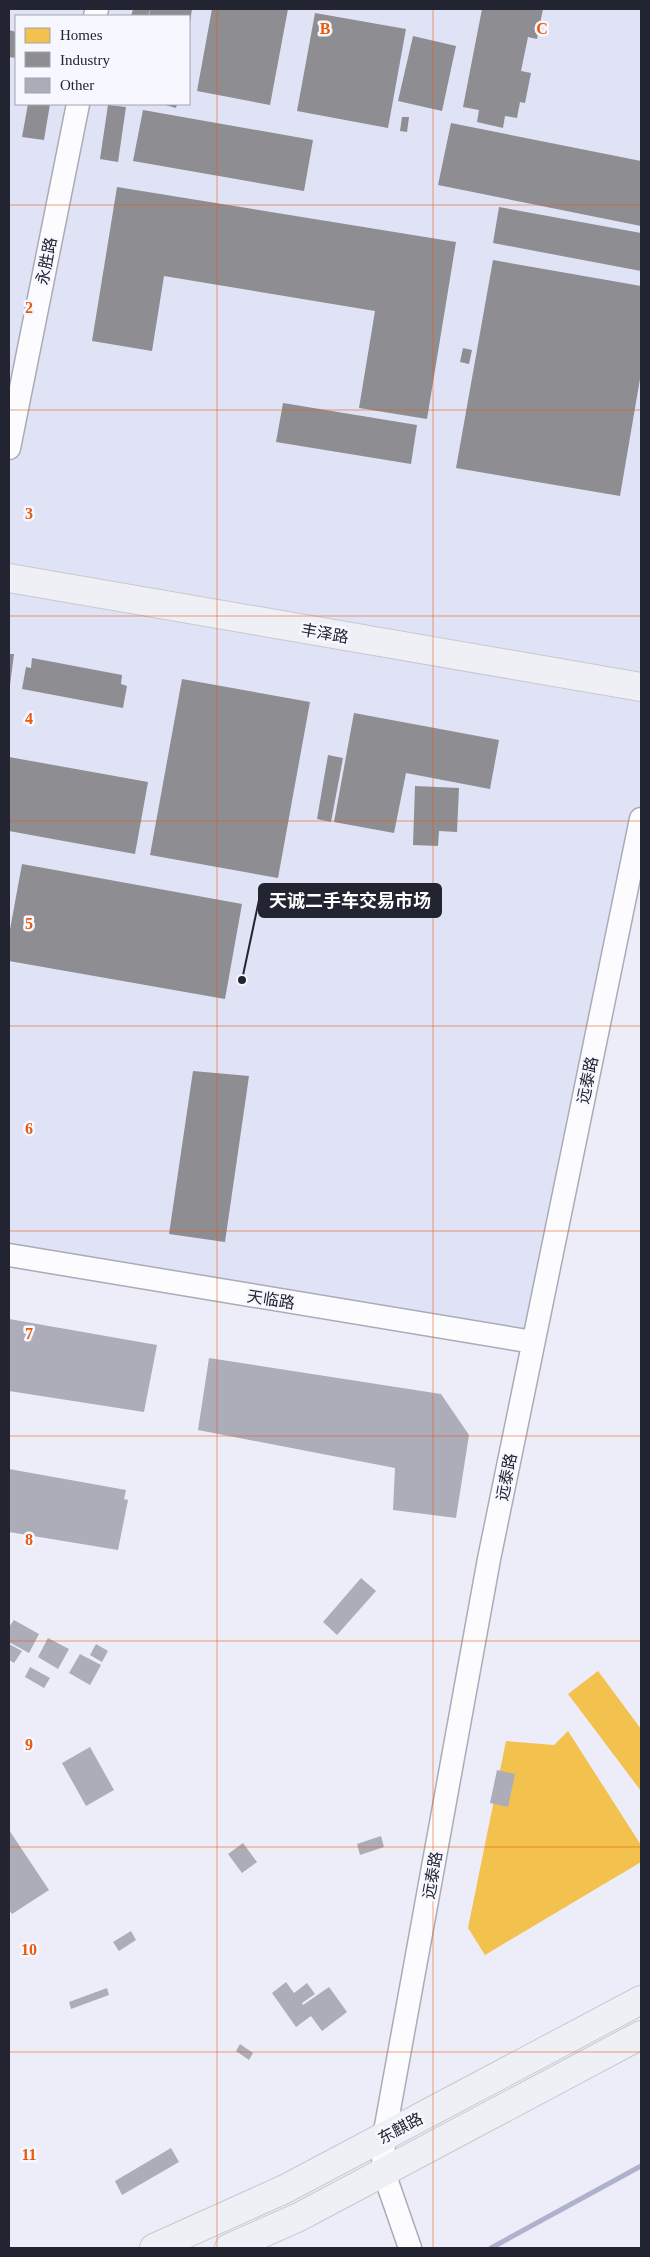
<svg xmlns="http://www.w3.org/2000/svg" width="650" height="2257" font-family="'Times New Roman','Noto Sans SC',serif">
	<rect width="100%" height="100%" fill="#ecedf9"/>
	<path fill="#e0e2f6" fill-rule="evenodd" d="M 9,9 L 641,9 L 641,819 L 533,1342 L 9,1255 ZM 16,16 L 189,16 L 189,104 L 16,104 Z"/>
	<path fill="#f2c14e" d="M 598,1671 L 641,1729 L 641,1791 L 568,1694 Z
		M 568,1731 L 641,1845 L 641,1862 L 485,1955 L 468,1928 L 506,1741 L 554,1745 Z"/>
	<path fill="#8d8d92" d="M 133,9 L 150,9 L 148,16 L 131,16 Z
		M 150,9 L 192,9 L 190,22 L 189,16 L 149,16 Z
		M 212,9 L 288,9 L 270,105 L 197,91 Z
		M 482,9 L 543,9 L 537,39 L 528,37 L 521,71 L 531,73 L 525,103 L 520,102 L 517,118 L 505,116 L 503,128 L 477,122 L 479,110 L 463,107 Z
		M 315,13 L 406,29 L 388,128 L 297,111 Z
		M 9,30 L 16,32 L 16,58 L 9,57 Z
		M 413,36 L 456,46 L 442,111 L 398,101 Z
		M 28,104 L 50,104 L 44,140 L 22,137 Z
		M 162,104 L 177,104 L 176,108 Z
		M 108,105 L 126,107 L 118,162 L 100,159 Z
		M 143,110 L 313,140 L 304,191 L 133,161 Z
		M 402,117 L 409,117 L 407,132 L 400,131 Z
		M 451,123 L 641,161 L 641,226 L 438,185 Z
		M 117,187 L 456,242 L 427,419 L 359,408 L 375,311 L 164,276 L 152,351 L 92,341 Z
		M 499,207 L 641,233 L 641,271 L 493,243 Z
		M 493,260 L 641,286 L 641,373 L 620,496 L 456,468 Z
		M 463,348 L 472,350 L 469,364 L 460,362 Z
		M 283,403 L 417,425 L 411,464 L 276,442 Z
		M 9,654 L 14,654 L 10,685 L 9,685 Z
		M 32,658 L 122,675 L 121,684 L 127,686 L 123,708 L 22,689 L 26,667 L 31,668 Z
		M 182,679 L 310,702 L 278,878 L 150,855 Z
		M 354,713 L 499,740 L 490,789 L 406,773 L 394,833 L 334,822 Z
		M 328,755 L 343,758 L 331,822 L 317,819 Z
		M 9,757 L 148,782 L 135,854 L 9,831 Z
		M 415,786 L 459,788 L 457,832 L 439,831 L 438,846 L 413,845 Z
		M 22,864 L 242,904 L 225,999 L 9,961 L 9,935 Z
		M 193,1071 L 249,1076 L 225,1242 L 169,1234 Z"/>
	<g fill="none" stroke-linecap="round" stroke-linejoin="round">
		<path stroke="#afb2cd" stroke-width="5" d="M 491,2248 L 641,2166"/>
	</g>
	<path fill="#acadb9" d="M 9,1319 L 157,1345 L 144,1412 L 9,1391 Z
		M 209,1358 L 441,1394 L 469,1435 L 456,1518 L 393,1510 L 395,1468 L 198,1430 Z
		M 9,1469 L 126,1490 L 124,1499 L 128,1500 L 118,1550 L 9,1532 Z
		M 361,1578 L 376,1591 L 337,1635 L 323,1622 Z
		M 14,1620 L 39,1634 L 29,1653 L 9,1642 L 9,1627 Z
		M 48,1638 L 69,1649 L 58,1669 L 38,1657 Z
		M 9,1644 L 22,1651 L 14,1663 L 9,1660 Z
		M 96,1644 L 108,1651 L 102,1662 L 90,1655 Z
		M 80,1654 L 101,1665 L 90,1685 L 69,1673 Z
		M 30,1667 L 50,1678 L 44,1688 L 25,1677 Z
		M 90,1747 L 114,1790 L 86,1806 L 62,1763 Z
		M 497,1770 L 515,1774 L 508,1807 L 490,1803 Z
		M 9,1830 L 49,1890 L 12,1914 L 9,1910 Z
		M 381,1836 L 384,1847 L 360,1855 L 357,1844 Z
		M 243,1843 L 257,1862 L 242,1873 L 228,1854 Z
		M 131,1931 L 136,1940 L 119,1951 L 113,1942 Z
		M 286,1982 L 294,1993 L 307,1983 L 315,1994 L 302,2003 L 303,2005 L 329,1987 L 347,2012 L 322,2031 L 311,2016 L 296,2027 L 272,1993 Z
		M 107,1988 L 109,1995 L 71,2009 L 69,2002 Z
		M 240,2044 L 253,2053 L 249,2060 L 236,2051 Z
		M 171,2148 L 179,2162 L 122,2195 L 115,2181 Z"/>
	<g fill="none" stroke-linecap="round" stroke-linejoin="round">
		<g stroke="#aaabb6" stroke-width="25">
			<path id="minor" d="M 95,16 L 97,9
				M 9,448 L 78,104
				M 9,1255 L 533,1342
				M 410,2248 L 383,2170 L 384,2137 L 489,1559 L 641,819"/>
		</g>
		<g stroke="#c8c9cf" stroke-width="30">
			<path id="major" d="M 9,578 L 641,687
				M 154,2248 L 285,2189 L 641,2000
				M 229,2248 L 299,2217 L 641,2035"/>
		</g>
		<use href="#minor" stroke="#fcfcfe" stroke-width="22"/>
		<use href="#major" stroke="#eff0f6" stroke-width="28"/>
	</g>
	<path fill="none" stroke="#e8590c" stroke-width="1" stroke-opacity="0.55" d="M 217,9 L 217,2248M 433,9 L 433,2248M 9,205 L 641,205M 9,410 L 641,410M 9,616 L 641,616M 9,821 L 641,821M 9,1026 L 641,1026M 9,1231 L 641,1231M 9,1436 L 641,1436M 9,1641 L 641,1641M 9,1847 L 641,1847M 9,2052 L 641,2052"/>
	<g text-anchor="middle" stroke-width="5" stroke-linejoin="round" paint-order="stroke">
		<g font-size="16" fill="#232431" stroke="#f7f8ff">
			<text transform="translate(46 261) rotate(-79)" y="6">永胜路</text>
			<text transform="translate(325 633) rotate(10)" y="6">丰泽路</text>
			<text transform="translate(587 1080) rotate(-78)" y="6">远泰路</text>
			<text transform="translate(271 1299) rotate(9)" y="6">天临路</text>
			<text transform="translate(506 1477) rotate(-79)" y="6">远泰路</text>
			<text transform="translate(432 1875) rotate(-80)" y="6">远泰路</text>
			<text transform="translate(400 2128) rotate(-28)" y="6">东麒路</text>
		</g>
	</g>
	<g font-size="16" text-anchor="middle" font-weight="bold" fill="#e8590c" stroke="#f7f8ff" stroke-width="5" stroke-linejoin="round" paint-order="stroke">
		<text x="325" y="34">B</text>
		<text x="542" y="34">C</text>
		<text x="29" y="313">2</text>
		<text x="29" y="519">3</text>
		<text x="29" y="724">4</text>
		<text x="29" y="929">5</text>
		<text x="29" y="1134">6</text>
		<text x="29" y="1339">7</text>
		<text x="29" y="1545">8</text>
		<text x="29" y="1750">9</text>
		<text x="29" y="1955">10</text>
		<text x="29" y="2160">11</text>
	</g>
	<path fill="none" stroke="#232431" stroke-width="2" d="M242 980L259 900"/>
	<circle fill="#232431" stroke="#f7f8ff" stroke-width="2" cx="242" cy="980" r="5"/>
	<rect fill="#232431" stroke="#232431" stroke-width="2" x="259" y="884" width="182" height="33" rx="5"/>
	<g font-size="18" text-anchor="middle" font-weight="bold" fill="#fff">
		<text x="350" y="907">天诚二手车交易市场</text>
	</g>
	<rect width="650" height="2257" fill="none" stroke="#232431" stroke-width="20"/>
	<rect x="15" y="15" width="175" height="90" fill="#f7f8ff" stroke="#a2a3ad"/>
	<rect x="25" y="28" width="25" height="15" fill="#f2c14e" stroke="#a2a3ad"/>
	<text x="60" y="40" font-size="15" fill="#232431">Homes</text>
	<rect x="25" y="52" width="25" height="15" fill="#8d8d92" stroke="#a2a3ad"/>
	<text x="60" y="65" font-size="15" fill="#232431">Industry</text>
	<rect x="25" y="78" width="25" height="15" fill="#acadb9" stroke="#a2a3ad"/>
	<text x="60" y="90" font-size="15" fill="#232431">Other</text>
</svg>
